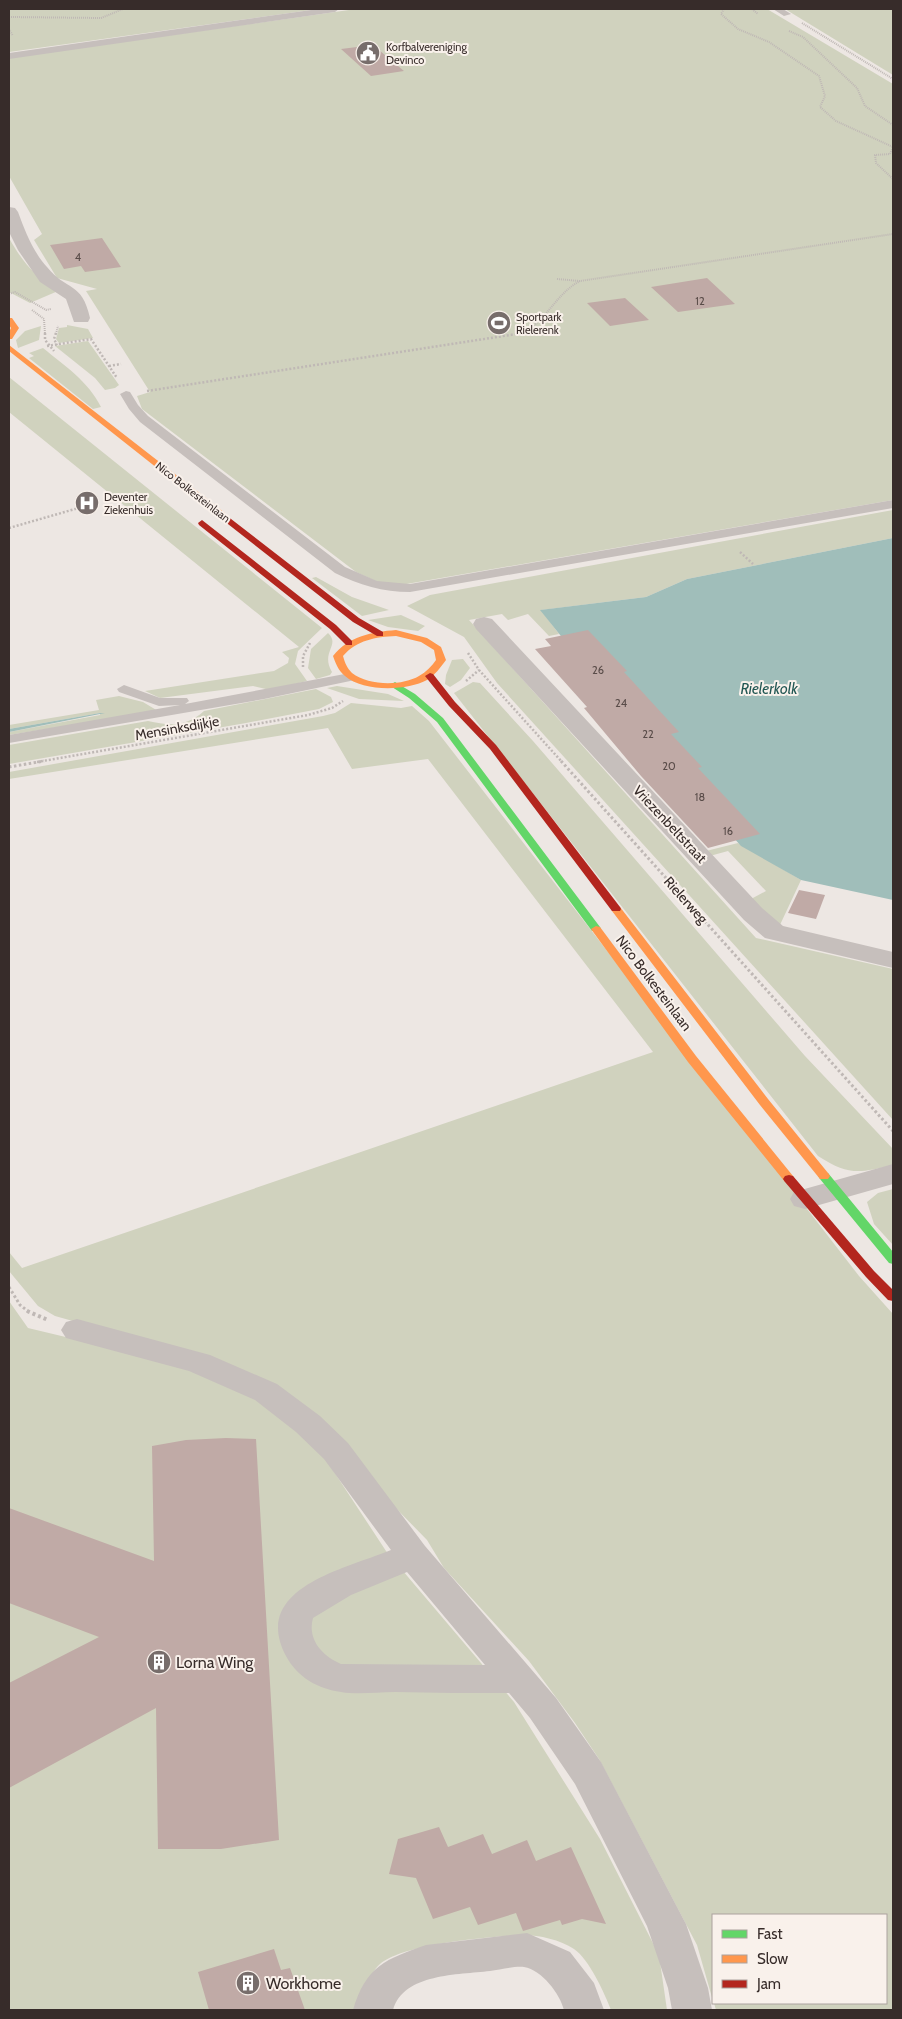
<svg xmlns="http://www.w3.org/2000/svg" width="902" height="2019" font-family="Cabin,sans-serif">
	<rect width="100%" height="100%" fill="#ede7e3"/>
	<path fill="#d0d2be" d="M 9,9 L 318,9 L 9,52 Z
		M 356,9 L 767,9 L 893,84 L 893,500 L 389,587 L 356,572 L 142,409 L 137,396 L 150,392 L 86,291 L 97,289 L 57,278 L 34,240 L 42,234 L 9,176 L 9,58 Z
		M 785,9 L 893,9 L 893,75 Z
		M 9,238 C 23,263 35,276 58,291 L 30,303 L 9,292 Z
		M 67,325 L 88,329 L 93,338 L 59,343 L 56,339 L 59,328 L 67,327 Z
		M 41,326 L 39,340 L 18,348 L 16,340 L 25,331 Z
		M 88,341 L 119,385 L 115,388 L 105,390 L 95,378 L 55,346 Z
		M 43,348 C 65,366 88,381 101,407 L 93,409 L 29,358 L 34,356 L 29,353 Z
		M 9,377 L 322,628 L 298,651 L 295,664 L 307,681 L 270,690 L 253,686 L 160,698 L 145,691 L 274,671 L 288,663 L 289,658 L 282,652 L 299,647 L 9,412 Z
		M 893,510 L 893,538 L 687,579 L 646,597 L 541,610 L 559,634 L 549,636 L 528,614 L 508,620 L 502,614 L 469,620 L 756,938 L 893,969 L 893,1120 L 497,683 L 464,637 L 407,606 L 430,595 Z
		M 316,577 L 352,597 L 389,610 L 362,616 L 312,578 Z
		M 401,615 L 425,626 L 418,631 L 388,627 L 368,620 Z
		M 328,633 C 341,645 320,652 332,672 L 330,675 L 316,679 L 308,668 L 311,649 Z
		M 463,659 L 470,668 L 461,680 L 450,687 L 445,684 L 446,675 L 452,660 Z
		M 473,682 L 480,683 L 533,741 L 805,1056 L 893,1149 L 893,1165 C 859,1173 849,1176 818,1156 L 454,693 Z
		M 337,686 L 388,694 L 404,701 L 359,699 L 327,688 Z
		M 316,689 L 331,697 L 333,702 L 319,709 L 246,723 L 9,764 L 9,745 L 148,721 C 170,726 186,727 204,711 Z
		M 119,696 L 143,702 L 158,711 L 9,735 L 9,732 L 100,715 L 100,713 L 9,729 L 9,725 L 99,710 L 96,700 Z
		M 351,703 L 401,708 L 412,706 L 429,721 L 859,1276 L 893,1314 L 893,2010 L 716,2010 L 714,2003 L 886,2003 L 886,1915 L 713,1915 L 713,2001 L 697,1945 L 599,1759 L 575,1723 L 529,1661 L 444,1568 L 427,1540 L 385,1497 L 330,1430 L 176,1350 L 55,1316 L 38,1306 L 9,1271 L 9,1252 L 22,1268 L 653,1052 L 428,759 L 352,769 L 328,728 L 9,779 L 9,772 L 323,716 L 335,713 Z
		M 738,843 L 801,880 L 779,927 L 751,899 L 766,891 L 728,851 L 706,857 L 702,852 Z
		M 893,1189 L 893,1245 L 874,1224 L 867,1202 L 878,1193 Z
		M 9,1301 L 28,1328 L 191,1367 L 278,1411 L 321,1452 L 386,1551 L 514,1702 L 600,1839 L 659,1955 L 667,2010 L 611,2010 C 605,1994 589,1959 574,1949 C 560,1940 540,1935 523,1935 C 492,1936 402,1944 380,1964 C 367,1975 369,1995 367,2010 L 9,2010 Z"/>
	<path fill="#a0beba" d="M 893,538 L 893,900 L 801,880 L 741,846 L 626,717 L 540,610 L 646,597 L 687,579 Z
		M 100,713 L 105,713 L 9,732 L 9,729 Z"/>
	<path fill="#c0aaa6" d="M 373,45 L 404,71 L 371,76 L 341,49 Z
		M 102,238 L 121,267 L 85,272 L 81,266 L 64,269 L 50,245 Z
		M 707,278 L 735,304 L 678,312 L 651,287 Z
		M 625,298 L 649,320 L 610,326 L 587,303 Z
		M 588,630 L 627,671 L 624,672 L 679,732 L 671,734 L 702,767 L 698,768 L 760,834 L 708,848 L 641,776 L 584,708 L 587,707 L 535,649 L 551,646 L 545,639 Z
		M 799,890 L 825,895 L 816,919 L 788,913 Z
		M 226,1438 L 256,1439 L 279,1840 L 221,1849 L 158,1849 L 156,1708 L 9,1788 L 9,1683 L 99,1637 L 9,1603 L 9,1508 L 154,1561 L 152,1446 L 186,1440 Z
		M 439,1827 L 448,1847 L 483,1834 L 492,1854 L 527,1840 L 536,1861 L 571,1847 L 606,1924 L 582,1919 L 562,1925 L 560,1920 L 523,1931 L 516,1913 L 478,1925 L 470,1907 L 433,1919 L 416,1878 L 389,1874 L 398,1839 Z
		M 274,1949 L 281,1970 L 290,1968 L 305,2010 L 209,2010 L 198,1972 Z"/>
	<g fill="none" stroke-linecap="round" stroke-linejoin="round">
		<path stroke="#bfb8b5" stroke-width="2" stroke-dasharray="1 1" stroke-linecap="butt" d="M 724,9 L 721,14 L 738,29 L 769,42 L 819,76 L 825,96 L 820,107 L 836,121 L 893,147 L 890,154 L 875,155 L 876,163 L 893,179
			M 752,9 L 758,14
			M 9,17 L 101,18 L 123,9
			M 802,23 L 893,79
			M 9,29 L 13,36
			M 789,31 L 803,37 L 857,88 L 865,106 L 893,125
			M 557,279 L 580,281 L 893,234
			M 9,294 L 15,292 L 46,310 L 51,309
			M 32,310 L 44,319 L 45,334
			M 56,334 L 58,326
			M 520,334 C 546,323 555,294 580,281"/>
		<path stroke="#bfb8b5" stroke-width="2.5" stroke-dasharray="2 2" stroke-linecap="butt" d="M 45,333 L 45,340 L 54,351
			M 56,333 L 54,339 L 57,345
			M 47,346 L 91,339 L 117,378
			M 109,366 L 121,364
			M 147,391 L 523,333
			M 9,528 L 89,505
			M 740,552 L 753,564
			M 468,653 L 479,670 L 562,762
			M 303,667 L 303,656 L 310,643
			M 466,681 L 479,670
			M 37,762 L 308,715 L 332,708 L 343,701"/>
		<path stroke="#bfb8b5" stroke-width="3" stroke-dasharray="2.5 2.5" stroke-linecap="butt" d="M 561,761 L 893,1131
			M 9,767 L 44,761
			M 9,1287 L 20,1305 L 29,1312"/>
		<path stroke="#bfb8b5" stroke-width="4" stroke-dasharray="3 3" stroke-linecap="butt" d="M 27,1311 L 48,1320"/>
		<path fill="#c6bfbc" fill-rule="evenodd" d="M 318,9 L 339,9 L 335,12 L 9,59 L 9,53 Z
			M 773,9 L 783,9 L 791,14 L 784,16 Z
			M 126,391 L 130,392 L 138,405 L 148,416 L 345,567 L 377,581 L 410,584 L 893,500 L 893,508 L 410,592 C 383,592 359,585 335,573 L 140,422 L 129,409 L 120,394 Z
			M 350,673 L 357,677 L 355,680 L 264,699 L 9,743 L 9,735 L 180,705 L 159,706 L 119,692 L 117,689 L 124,685 L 160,698 L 187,698 L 189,701 L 185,704 Z"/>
		<path fill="#c6bfbc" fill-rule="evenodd" d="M 9,207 L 15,208 L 18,212 C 25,231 33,252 47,267 C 66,291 82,281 90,318 L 88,322 L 74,322 L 66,299 L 40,282 L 18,250 L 9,232 Z
			M 484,617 L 492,619 L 762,908 L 783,926 L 893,952 L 893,968 L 765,938 L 744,920 L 476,629 L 473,624 L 476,619 Z
			M 893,1164 L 893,1184 L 805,1209 L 794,1206 L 790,1199 L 794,1192 Z
			M 77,1319 L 210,1355 L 277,1384 L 320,1416 L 348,1443 L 425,1546 L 556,1698 L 601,1762 L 686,1924 L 708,1988 L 712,2010 L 672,2010 L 668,1988 L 647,1926 L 575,1784 L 530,1718 L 509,1693 C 471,1693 433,1693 395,1692 C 377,1692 358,1695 341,1692 C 318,1689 297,1677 286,1656 C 250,1588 345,1569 391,1550 L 324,1459 L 296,1432 L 255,1400 L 189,1371 L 66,1338 L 61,1330 L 66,1322 ZM 407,1572 L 485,1665 L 341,1664 C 322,1656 307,1639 313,1618 L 351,1595 Z
			M 527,1933 L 570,1952 L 594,1983 L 604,2010 L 564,2010 C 560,1994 542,1970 524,1967 C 514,1966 500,1970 490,1971 C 458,1975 404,1973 393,2010 L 353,2010 C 366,1966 386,1959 426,1945 Z"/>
		<path fill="#63d668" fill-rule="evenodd" d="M 395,682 L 415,694 L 443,718 L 600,927 L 601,929 L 600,931 L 592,931 L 437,722 L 409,698 L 392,687 L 390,685 Z
			M 824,1172 L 828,1173 L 893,1252 L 893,1264 L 889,1263 L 820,1179 L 818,1176 L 820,1173 Z"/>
		<path fill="#ff974d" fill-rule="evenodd" d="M 9,318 L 12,318 L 19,328 L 12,339 L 9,339 L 9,332 L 11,328 L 9,325 Z
			M 9,345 L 225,513 L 225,517 L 219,517 L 9,351 Z
			M 396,630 L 427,638 L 441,647 L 446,660 C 440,668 435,675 427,680 C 407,691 363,692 345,676 C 338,670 336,664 333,656 C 349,636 372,632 396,630 ZM 396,636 L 421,642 L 434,650 L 436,660 C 432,666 426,672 419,676 C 402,686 369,686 352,673 C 347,668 345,663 343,656 C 357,640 375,637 396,636 Z
			M 616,906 L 620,907 L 768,1099 L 828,1173 L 830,1176 L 828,1179 L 820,1179 L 760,1105 L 612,911 L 611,909 L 612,907 Z
			M 596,926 L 600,927 L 696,1056 L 793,1176 L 795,1179 L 793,1182 L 785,1182 L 688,1062 L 591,929 Z"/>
		<path fill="#b3261e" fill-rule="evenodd" d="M 222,512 L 359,618 L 383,632 L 383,636 L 377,636 L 353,622 L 219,517 L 218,515 Z
			M 202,520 L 336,625 L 352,641 L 352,645 L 346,645 L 330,629 L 199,525 L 198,523 Z
			M 430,673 L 433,674 L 455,702 L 496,745 L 620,907 L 621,909 L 620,911 L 612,911 L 490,749 L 449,706 L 425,676 Z
			M 789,1175 L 793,1176 L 874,1271 L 893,1290 L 893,1301 L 888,1300 L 866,1277 L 785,1182 L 783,1179 L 785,1176 Z"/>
	</g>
	<defs>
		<g id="civic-disc" transform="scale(1.25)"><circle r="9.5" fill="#776d6b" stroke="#f9f1eb"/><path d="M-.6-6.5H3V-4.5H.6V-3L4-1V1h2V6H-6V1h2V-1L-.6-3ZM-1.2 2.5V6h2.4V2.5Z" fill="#fff"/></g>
		<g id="stadium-disc" transform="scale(1.25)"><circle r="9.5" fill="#776d6b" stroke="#f9f1eb"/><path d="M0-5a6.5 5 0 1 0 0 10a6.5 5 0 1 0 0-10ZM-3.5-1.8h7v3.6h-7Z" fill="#fff"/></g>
		<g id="hospital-disc" transform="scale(1.25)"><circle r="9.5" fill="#776d6b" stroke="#f9f1eb"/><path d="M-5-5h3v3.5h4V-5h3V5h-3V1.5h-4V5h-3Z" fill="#fff"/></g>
		<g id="building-disc" transform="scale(1.25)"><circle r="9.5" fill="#776d6b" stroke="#f9f1eb"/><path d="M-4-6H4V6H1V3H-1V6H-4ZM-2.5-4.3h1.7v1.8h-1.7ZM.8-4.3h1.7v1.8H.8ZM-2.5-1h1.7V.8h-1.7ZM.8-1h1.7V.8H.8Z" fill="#fff"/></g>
	</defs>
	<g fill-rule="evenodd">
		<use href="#civic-disc" x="368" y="53"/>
		<use href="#stadium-disc" x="499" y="323"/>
		<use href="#hospital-disc" x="87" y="503"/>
		<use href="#building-disc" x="159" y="1662"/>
		<use href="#building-disc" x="248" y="1983"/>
	</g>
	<g text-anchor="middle" stroke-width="4" stroke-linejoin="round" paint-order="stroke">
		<g font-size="11" fill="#372c2a" stroke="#f9f1eb" text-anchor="start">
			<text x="386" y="51">Korfbalvereniging<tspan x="386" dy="13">Devinco</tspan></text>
			<text x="516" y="321">Sportpark<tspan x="516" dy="13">Rielerenk</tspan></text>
			<text x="104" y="501">Deventer<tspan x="104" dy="13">Ziekenhuis</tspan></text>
		</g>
		<g font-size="11" fill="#594c49">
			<text x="78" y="261">4</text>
			<text x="700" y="305">12</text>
			<text x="598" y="674">26</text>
			<text x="621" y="707">24</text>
			<text x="648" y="738">22</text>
			<text x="669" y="770">20</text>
			<text x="700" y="801">18</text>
			<text x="728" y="835">16</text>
		</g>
		<g font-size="11" fill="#372c2a" stroke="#f9f1eb">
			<text transform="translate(193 492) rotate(38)" y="4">Nico Bolkesteinlaan</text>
		</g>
		<g font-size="14" fill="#372c2a" stroke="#f9f1eb">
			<text transform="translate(177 728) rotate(-10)" y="5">Mensinksdijkje</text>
			<text transform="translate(670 824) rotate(47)" y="5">Vriezenbeltstraat</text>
			<text transform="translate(686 900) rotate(48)" y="5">Rielerweg</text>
			<text transform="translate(654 983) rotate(53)" y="5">Nico Bolkesteinlaan</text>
		</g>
		<g font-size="15" font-style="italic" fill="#225753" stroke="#f9f1eb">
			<text x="769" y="694">Rielerkolk</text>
		</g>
		<g font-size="16" fill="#372c2a" stroke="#f9f1eb" text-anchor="start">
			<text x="176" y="1668">Lorna Wing</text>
			<text x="266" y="1989">Workhome</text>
		</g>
	</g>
	<rect width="902" height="2019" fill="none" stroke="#372c2a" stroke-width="20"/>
	<rect x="712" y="1914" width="175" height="90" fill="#f9f1eb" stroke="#aba29e"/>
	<rect x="722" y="1930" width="25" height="8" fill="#63d668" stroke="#aba29e"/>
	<text x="757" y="1939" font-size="15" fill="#372c2a">Fast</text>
	<rect x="722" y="1955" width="25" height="8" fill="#ff974d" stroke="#aba29e"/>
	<text x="757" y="1964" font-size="15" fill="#372c2a">Slow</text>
	<rect x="722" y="1980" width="25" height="8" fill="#b3261e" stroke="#aba29e"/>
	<text x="757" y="1989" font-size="15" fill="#372c2a">Jam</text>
</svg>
